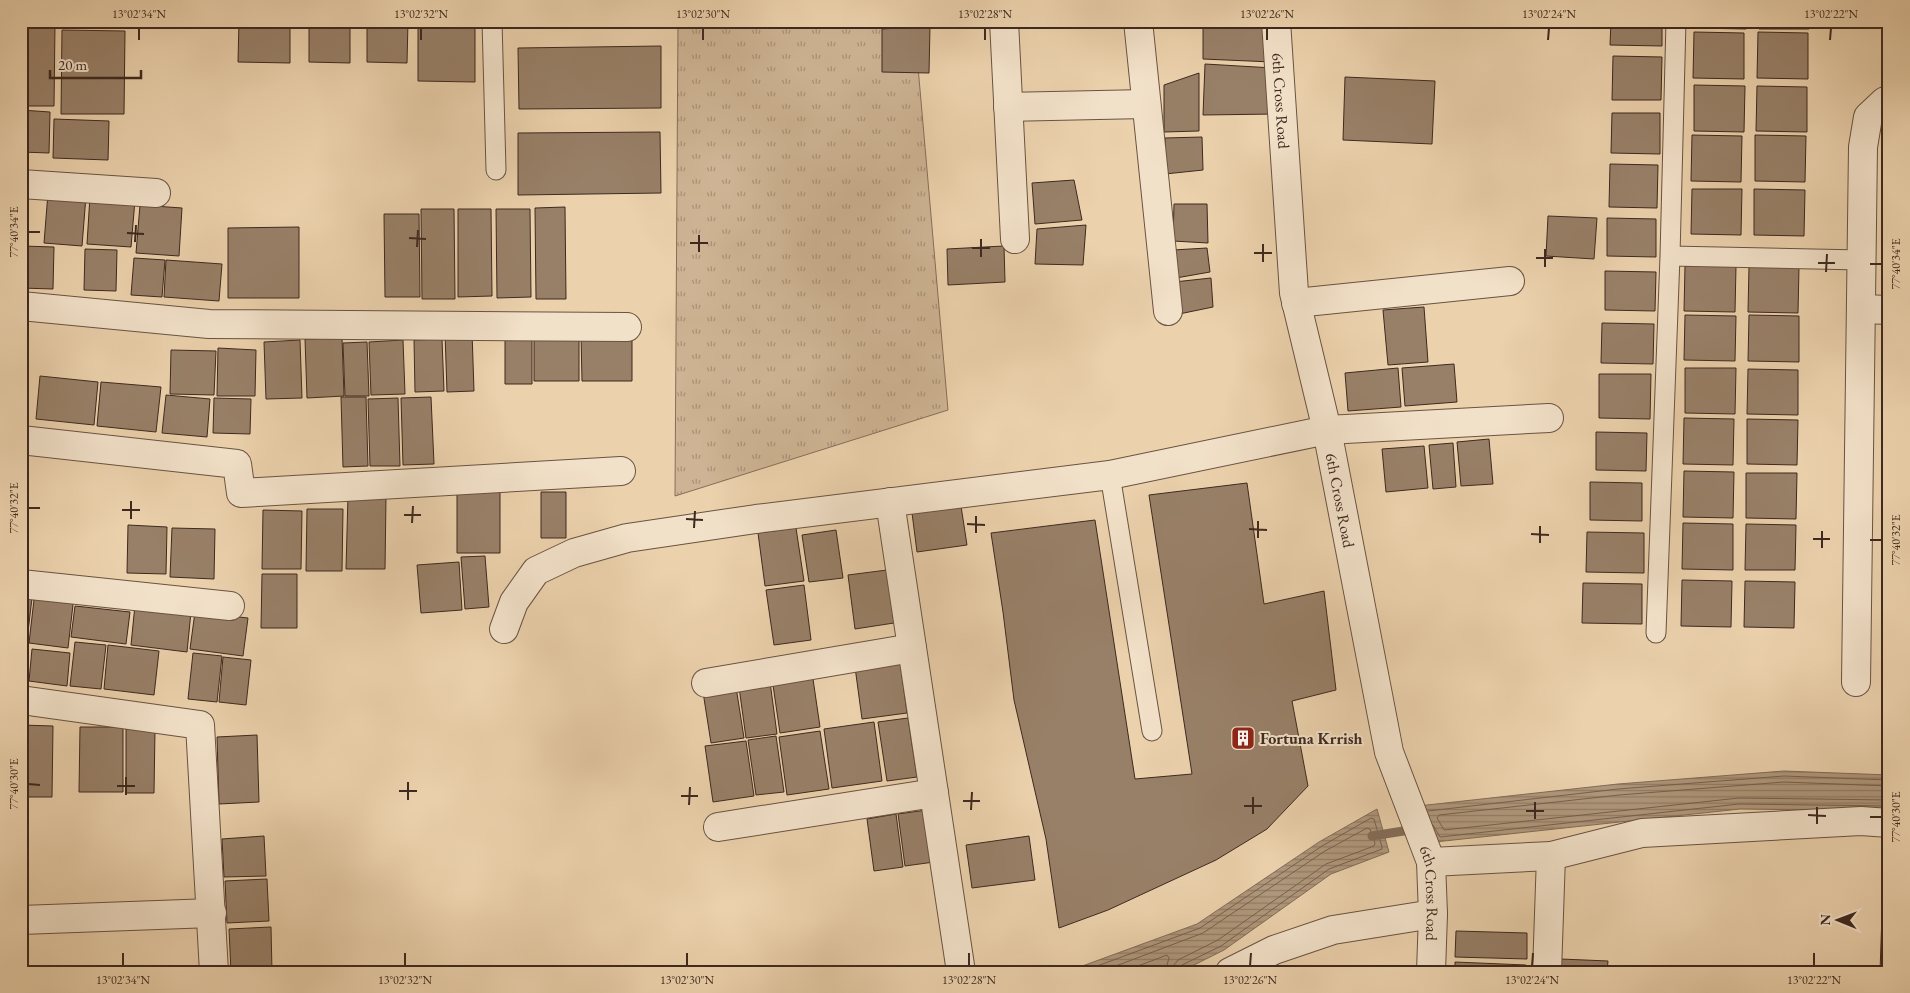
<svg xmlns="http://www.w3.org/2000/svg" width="1910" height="993" font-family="'EB Garamond',serif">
	<defs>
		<pattern id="grass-tufts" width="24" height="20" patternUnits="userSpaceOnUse" patternTransform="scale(1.25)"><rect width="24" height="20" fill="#ceb494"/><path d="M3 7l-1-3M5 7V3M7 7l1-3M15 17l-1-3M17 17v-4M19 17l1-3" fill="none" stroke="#a99278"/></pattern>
		<pattern id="water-rules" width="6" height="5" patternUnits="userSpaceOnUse" patternTransform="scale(1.25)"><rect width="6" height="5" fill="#b0987c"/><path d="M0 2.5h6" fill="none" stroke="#917c65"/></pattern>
	</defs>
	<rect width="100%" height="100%" fill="#ebd1ac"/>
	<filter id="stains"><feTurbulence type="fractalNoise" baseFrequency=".004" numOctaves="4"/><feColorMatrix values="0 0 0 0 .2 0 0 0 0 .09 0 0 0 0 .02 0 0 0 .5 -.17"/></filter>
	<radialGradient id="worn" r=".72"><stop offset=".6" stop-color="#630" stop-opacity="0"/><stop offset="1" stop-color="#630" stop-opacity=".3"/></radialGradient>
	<path fill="url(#grass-tufts)" stroke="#866e5a" d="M 678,21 L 914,21 L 948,410 L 675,496 Z"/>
	<path fill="url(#water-rules)" stroke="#826c57" d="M 1784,771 L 1889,775 L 1889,811 L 1740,809 L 1435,842 L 1418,806 L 1618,784 Z
		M 1377,809 L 1389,852 L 1331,874 L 1224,950 L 1180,972 L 1066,972 L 1197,924 L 1319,842 Z"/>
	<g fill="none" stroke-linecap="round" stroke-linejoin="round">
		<path stroke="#77604e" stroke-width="1" d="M 1889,786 L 1784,782 L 1619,795 L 1439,815 L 1437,818 L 1444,830 L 1739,798 L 1889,800
			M 1428,811 L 1618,789 L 1784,776 L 1889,780
			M 1433,825 L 1440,837 L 1739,804 L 1889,806
			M 1081,972 L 1200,928 L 1322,846 L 1371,818 L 1374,819 L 1382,847 L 1382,849 L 1329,869 L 1221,946 L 1182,965 L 1179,972
			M 1100,972 L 1203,933 L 1325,851 L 1367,828 L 1370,829 L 1375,843 L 1374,846 L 1326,864 L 1218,940 L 1178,960 L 1174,965 L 1173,972
			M 1122,972 L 1167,955 L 1169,958 L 1165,972"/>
		<path stroke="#826c57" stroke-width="9" d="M 1372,836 L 1416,829"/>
	</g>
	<path fill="#988068" stroke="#3e291f" d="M 239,21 L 290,21 L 290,63 L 238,62 Z
		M 309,21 L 350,21 L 350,63 L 309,62 Z
		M 367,21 L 408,21 L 407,63 L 367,62 Z
		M 418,21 L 475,21 L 475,82 L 418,81 Z
		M 1203,21 L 1270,21 L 1272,62 L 1203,59 Z
		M 1611,21 L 1662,21 L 1662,46 L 1610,45 Z
		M 1695,21 L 1746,21 L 1746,29 L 1695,28 Z
		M 1759,21 L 1809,21 L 1809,29 L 1759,29 Z
		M 21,23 L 55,24 L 54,106 L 21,106 Z
		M 930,26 L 929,73 L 882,72 L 882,29 Z
		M 62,30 L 125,31 L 124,114 L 61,114 Z
		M 1694,32 L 1744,33 L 1744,79 L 1693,78 Z
		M 1758,32 L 1808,33 L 1808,79 L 1757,78 Z
		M 661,46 L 661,108 L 519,109 L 518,48 Z
		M 1613,56 L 1662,57 L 1661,100 L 1612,100 Z
		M 1205,64 L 1273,68 L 1276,114 L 1203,115 Z
		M 1199,73 L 1199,131 L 1164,132 L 1164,85 Z
		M 1345,77 L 1435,81 L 1432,144 L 1343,140 Z
		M 1694,85 L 1745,86 L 1744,132 L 1694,131 Z
		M 1757,86 L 1807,87 L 1807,132 L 1756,131 Z
		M 21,110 L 50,112 L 49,153 L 21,152 Z
		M 1612,113 L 1660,113 L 1660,154 L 1611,153 Z
		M 54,119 L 109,121 L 108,160 L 53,158 Z
		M 660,132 L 661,193 L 518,195 L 518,133 Z
		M 1692,135 L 1742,136 L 1741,182 L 1691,181 Z
		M 1755,135 L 1806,136 L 1805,182 L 1755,181 Z
		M 1202,137 L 1203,170 L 1165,174 L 1165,138 Z
		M 1610,164 L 1658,165 L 1657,208 L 1609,207 Z
		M 1074,180 L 1082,220 L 1035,224 L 1032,183 Z
		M 1692,189 L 1742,189 L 1741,235 L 1691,234 Z
		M 1754,189 L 1805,190 L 1804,236 L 1754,235 Z
		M 48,193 L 86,196 L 82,246 L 44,243 Z
		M 90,196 L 135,200 L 131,247 L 87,244 Z
		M 1174,204 L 1207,204 L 1208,243 L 1173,241 Z
		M 140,205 L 182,208 L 179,256 L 136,253 Z
		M 565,207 L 566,299 L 536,299 L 535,208 Z
		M 421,209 L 454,209 L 455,299 L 422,299 Z
		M 458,209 L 491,209 L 492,296 L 458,297 Z
		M 496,209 L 530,209 L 531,297 L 497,298 Z
		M 384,214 L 419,214 L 420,297 L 385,297 Z
		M 1548,216 L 1597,218 L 1594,259 L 1546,256 Z
		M 1607,218 L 1656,219 L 1656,257 L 1607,256 Z
		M 1086,225 L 1083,265 L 1035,264 L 1037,229 Z
		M 299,227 L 299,298 L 228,298 L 228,228 Z
		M 23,246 L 54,247 L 53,289 L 21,288 Z
		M 1004,246 L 1005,282 L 948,285 L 947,249 Z
		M 1207,248 L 1210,272 L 1176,278 L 1173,250 Z
		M 85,249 L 117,250 L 116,291 L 84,290 Z
		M 134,258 L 165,260 L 162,297 L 131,295 Z
		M 166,260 L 222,264 L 219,301 L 164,297 Z
		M 1685,266 L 1736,266 L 1735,312 L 1684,311 Z
		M 1749,266 L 1799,267 L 1798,313 L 1748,312 Z
		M 1605,271 L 1656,272 L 1655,311 L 1605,310 Z
		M 1211,278 L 1213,307 L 1179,314 L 1174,282 Z
		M 1424,307 L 1428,362 L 1388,365 L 1383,310 Z
		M 1685,315 L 1736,316 L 1735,361 L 1684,360 Z
		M 1749,315 L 1799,316 L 1799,362 L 1748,361 Z
		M 1602,323 L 1654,324 L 1653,364 L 1601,363 Z
		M 472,332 L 474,391 L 447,392 L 445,333 Z
		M 581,334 L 632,334 L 632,381 L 582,381 Z
		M 579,335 L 579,381 L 534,381 L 534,336 Z
		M 505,336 L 532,336 L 532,384 L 505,384 Z
		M 342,338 L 344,396 L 307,398 L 305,339 Z
		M 442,339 L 444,391 L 415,392 L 414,340 Z
		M 300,340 L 302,398 L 266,399 L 264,342 Z
		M 403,340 L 405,394 L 371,395 L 369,342 Z
		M 367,342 L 369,396 L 345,396 L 343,343 Z
		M 218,348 L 256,350 L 255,396 L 217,396 Z
		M 171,350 L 216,351 L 214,395 L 170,394 Z
		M 1454,364 L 1457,402 L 1405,406 L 1402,368 Z
		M 1398,368 L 1401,407 L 1348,411 L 1345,373 Z
		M 1685,368 L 1736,368 L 1735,414 L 1685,413 Z
		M 1748,369 L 1798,370 L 1798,415 L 1747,414 Z
		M 1599,374 L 1651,374 L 1650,419 L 1599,418 Z
		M 40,376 L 98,382 L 94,425 L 36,419 Z
		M 101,382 L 161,387 L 156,432 L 97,426 Z
		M 166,395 L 210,399 L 207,437 L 162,433 Z
		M 341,397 L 366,397 L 368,466 L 343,467 Z
		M 431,397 L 434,464 L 403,465 L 401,398 Z
		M 214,398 L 251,399 L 250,434 L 213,433 Z
		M 398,398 L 400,466 L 370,466 L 368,399 Z
		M 1684,418 L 1734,419 L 1733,465 L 1683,464 Z
		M 1747,419 L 1798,420 L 1797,465 L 1747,464 Z
		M 1596,432 L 1647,433 L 1646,471 L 1596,470 Z
		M 1489,439 L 1493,484 L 1461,486 L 1457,442 Z
		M 1453,443 L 1456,487 L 1433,489 L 1429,445 Z
		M 1424,446 L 1428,488 L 1386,492 L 1382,449 Z
		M 1684,471 L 1734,472 L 1733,518 L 1683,517 Z
		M 1746,473 L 1797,473 L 1796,519 L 1746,518 Z
		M 1590,482 L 1642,483 L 1642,521 L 1590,520 Z
		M 1247,483 L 1264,604 L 1324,591 L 1336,690 L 1292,701 L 1308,786 L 1267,829 L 1216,860 L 1108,910 L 1059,928 L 1046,839 L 1014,700 L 1003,612 L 991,533 L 1095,520 L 1135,779 L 1192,774 L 1149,495 Z
		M 457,490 L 500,491 L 500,553 L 457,553 Z
		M 541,492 L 566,492 L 566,538 L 541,538 Z
		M 348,496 L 386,497 L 385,569 L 346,569 Z
		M 961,506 L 967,545 L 917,552 L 912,513 Z
		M 307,509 L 343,509 L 342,571 L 306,571 Z
		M 263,510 L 302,511 L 301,569 L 262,569 Z
		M 1683,523 L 1733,524 L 1733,570 L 1682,569 Z
		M 1746,524 L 1796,525 L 1795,570 L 1745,570 Z
		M 128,525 L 167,527 L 166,574 L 127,573 Z
		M 172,528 L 215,529 L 214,579 L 170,577 Z
		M 796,528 L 804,581 L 765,586 L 758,533 Z
		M 836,530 L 843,578 L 809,582 L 802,535 Z
		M 1587,532 L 1644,533 L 1644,573 L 1586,572 Z
		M 485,556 L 489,607 L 465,609 L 461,557 Z
		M 459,562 L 462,610 L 421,613 L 417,565 Z
		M 887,570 L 894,623 L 855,629 L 848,575 Z
		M 262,574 L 297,574 L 297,628 L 261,628 Z
		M 1682,580 L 1732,581 L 1731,627 L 1681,626 Z
		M 1745,581 L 1795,582 L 1794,628 L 1744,627 Z
		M 1583,583 L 1642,584 L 1642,624 L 1582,623 Z
		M 804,585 L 811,640 L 774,645 L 766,590 Z
		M 35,591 L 74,596 L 68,648 L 29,643 Z
		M 21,597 L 32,598 L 26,649 L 21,648 Z
		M 135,605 L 191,612 L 187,652 L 131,645 Z
		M 75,606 L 130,612 L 126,644 L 71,637 Z
		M 195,612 L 248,618 L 243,656 L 190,649 Z
		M 75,642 L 106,645 L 101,689 L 70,686 Z
		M 108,645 L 159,651 L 154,695 L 104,689 Z
		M 32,649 L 70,653 L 67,686 L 29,681 Z
		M 21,651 L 28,652 L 25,681 L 21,680 Z
		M 193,653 L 222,656 L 217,702 L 188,699 Z
		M 223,657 L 251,660 L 246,705 L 219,702 Z
		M 900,661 L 907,713 L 862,719 L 855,667 Z
		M 813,679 L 820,727 L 780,733 L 773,685 Z
		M 770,682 L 777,734 L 746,738 L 739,687 Z
		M 736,687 L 744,738 L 711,743 L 703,692 Z
		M 908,718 L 917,777 L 887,781 L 878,722 Z
		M 874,722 L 882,781 L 832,788 L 824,729 Z
		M 21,725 L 53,726 L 52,797 L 21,797 Z
		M 80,727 L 123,727 L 123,792 L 79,792 Z
		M 126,729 L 155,729 L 154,793 L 126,793 Z
		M 820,731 L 829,789 L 787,795 L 779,737 Z
		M 257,735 L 259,802 L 219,804 L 217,737 Z
		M 776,736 L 784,792 L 756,795 L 748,740 Z
		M 746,741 L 754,796 L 713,802 L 705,746 Z
		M 927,810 L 934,862 L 905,866 L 898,814 Z
		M 896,814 L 903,867 L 874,871 L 867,819 Z
		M 264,836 L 266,876 L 224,877 L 222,839 Z
		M 1029,836 L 1035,880 L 972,888 L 966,845 Z
		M 1884,856 L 1889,856 L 1889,972 L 1880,972 Z
		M 267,879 L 269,921 L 227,923 L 225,881 Z
		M 271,927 L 272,972 L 231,972 L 229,929 Z
		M 1456,931 L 1527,933 L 1527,959 L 1455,957 Z
		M 1561,959 L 1608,961 L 1607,972 L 1561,972 Z
		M 1455,962 L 1526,965 L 1526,972 L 1455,972 Z"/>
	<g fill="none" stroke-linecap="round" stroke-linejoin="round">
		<g stroke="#695342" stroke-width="21">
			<path id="service" d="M 492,21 L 496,170
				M 1676,21 L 1670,256 L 1861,260
				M 1110,475 L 1152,731
				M 1656,633 L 1670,256"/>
		</g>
		<g stroke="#695342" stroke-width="30">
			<g id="minor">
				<path d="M 1004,21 L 1015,239"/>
				<path d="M 1138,21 L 1168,311"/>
				<path id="s1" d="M 1276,21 L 1294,293 L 1327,430 L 1389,752 L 1431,862 L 1433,914 L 1431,972"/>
				<path d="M 1008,107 L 1146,104"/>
				<path d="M 21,184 L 156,193"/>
				<path d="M 1296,303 L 1510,281"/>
				<path d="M 21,306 L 209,324 L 627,327"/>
				<path d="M 1861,309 L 1889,310"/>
				<path d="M 21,440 L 237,464 L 241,493 L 621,471"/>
				<path d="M 890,502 L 961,972"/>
				<path d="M 21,584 L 230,606"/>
				<path d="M 504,629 L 514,602 L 536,571 L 574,553 L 627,538 L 756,519 L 1110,475 L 1327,430 L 1549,418"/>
				<path d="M 1856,682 L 1863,147 L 1868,117 L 1885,101 L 1889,100"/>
				<path d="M 706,683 L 912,648"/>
				<path d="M 21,700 L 200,725 L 214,972"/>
				<path d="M 718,827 L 934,793"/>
				<path d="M 1431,862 L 1551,856 L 1642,833 L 1861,821 L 1889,823"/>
				<path d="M 21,920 L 212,913"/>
				<path d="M 1230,972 L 1274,950 L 1333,930 L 1433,914"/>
				<path d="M 1547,972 L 1551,856"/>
			</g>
		</g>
		<use href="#service" stroke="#f2e1c9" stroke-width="19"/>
		<use href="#minor" stroke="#f2e1c9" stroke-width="28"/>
	</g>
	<path fill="none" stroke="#3e291f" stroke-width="2" d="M 139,40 L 139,28M 421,40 L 421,28M 703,40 L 703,28M 985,40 L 985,28M 1267,40 L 1267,28M 1548,40 L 1549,28M 1830,40 L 1831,28M 28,232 L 40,232M 127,233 L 144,234M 409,238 L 426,239M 135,242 L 136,225M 690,243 L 708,243M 417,247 L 418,230M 972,248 L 990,248M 699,252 L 699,235M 1254,253 L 1272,253M 981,257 L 981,239M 1536,258 L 1553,258M 1263,262 L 1263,244M 1818,263 L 1835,263M 1870,264 L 1882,264M 1545,267 L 1545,249M 1826,272 L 1827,254M 28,508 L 40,508M 122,510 L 140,510M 404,515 L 421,515M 131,519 L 131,501M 686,519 L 703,520M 412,523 L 413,506M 967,524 L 985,525M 694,528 L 695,511M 1249,529 L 1267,530M 976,533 L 976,516M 1531,534 L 1549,535M 1258,538 L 1258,521M 1813,539 L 1830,539M 1870,540 L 1882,540M 1540,543 L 1540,526M 1822,548 L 1822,531M 28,784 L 40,785M 117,786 L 135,786M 399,791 L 417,791M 126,795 L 126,777M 681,796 L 698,796M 408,800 L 408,782M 963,801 L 980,801M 689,805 L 690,787M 1244,806 L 1262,806M 971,810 L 972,792M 1526,811 L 1544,811M 1253,814 L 1253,797M 1808,815 L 1826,816M 1870,817 L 1882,817M 1535,819 L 1535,802M 1817,824 L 1817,807M 123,966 L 123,953M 405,966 L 405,953M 687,966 L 687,953M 969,966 L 969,953M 1250,966 L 1251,953M 1532,966 L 1533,953M 1814,966 L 1814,953"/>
	<defs>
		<g id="building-square" transform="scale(1.25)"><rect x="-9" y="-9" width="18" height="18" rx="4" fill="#8f2418" stroke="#f2e1c9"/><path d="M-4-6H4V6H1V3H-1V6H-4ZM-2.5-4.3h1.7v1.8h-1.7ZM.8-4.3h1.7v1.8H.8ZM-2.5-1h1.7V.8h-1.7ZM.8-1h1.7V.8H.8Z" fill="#fff"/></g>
	</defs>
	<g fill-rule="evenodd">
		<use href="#building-square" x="1243" y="738"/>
	</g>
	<g text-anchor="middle" stroke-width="4" stroke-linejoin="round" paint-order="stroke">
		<g font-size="16" fill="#3e291f" stroke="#f2e1c9">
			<text dy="6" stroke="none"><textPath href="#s1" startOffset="80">6th Cross Road</textPath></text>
			<text dy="6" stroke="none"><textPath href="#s1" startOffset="485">6th Cross Road</textPath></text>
			<text dy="6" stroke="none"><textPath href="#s1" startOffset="890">6th Cross Road</textPath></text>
		</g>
		<g font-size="16" font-weight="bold" fill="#3e291f" stroke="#f2e1c9" text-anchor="start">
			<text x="1260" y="744">Fortuna Krrish</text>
		</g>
	</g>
	<rect width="1910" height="993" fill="none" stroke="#ebd1ac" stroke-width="55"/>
	<g transform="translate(1838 920) rotate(271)" stroke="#f2e1c9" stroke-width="4" paint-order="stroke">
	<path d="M0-4L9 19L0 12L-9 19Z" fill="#3e291f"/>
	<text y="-8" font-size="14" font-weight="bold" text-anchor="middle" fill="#3e291f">N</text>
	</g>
	<path d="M50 70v8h91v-8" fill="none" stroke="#3e291f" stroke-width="2.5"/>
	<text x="58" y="70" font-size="15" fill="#3e291f" stroke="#f2e1c9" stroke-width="4" paint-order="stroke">20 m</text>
	<rect x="28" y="28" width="1854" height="938" fill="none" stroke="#3e291f" stroke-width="2"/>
	<g font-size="12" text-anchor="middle" fill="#3e291f">
		<text x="139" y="18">13°02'34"N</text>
		<text x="421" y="18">13°02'32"N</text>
		<text x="703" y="18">13°02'30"N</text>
		<text x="985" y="18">13°02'28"N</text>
		<text x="1267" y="18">13°02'26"N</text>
		<text x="1549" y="18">13°02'24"N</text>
		<text x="1831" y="18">13°02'22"N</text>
		<text transform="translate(14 232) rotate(-90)" y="4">77°40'34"E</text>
		<text transform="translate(1896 264) rotate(-90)" y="4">77°40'34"E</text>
		<text transform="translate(14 508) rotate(-90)" y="4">77°40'32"E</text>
		<text transform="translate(1896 540) rotate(-90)" y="4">77°40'32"E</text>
		<text transform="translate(14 784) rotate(-90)" y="4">77°40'30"E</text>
		<text transform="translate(1896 817) rotate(-90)" y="4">77°40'30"E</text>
		<text x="123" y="984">13°02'34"N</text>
		<text x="405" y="984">13°02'32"N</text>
		<text x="687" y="984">13°02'30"N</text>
		<text x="969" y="984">13°02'28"N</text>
		<text x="1250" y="984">13°02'26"N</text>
		<text x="1532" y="984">13°02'24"N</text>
		<text x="1814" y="984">13°02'22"N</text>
	</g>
	<rect width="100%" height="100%" filter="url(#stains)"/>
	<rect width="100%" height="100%" fill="url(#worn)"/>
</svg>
